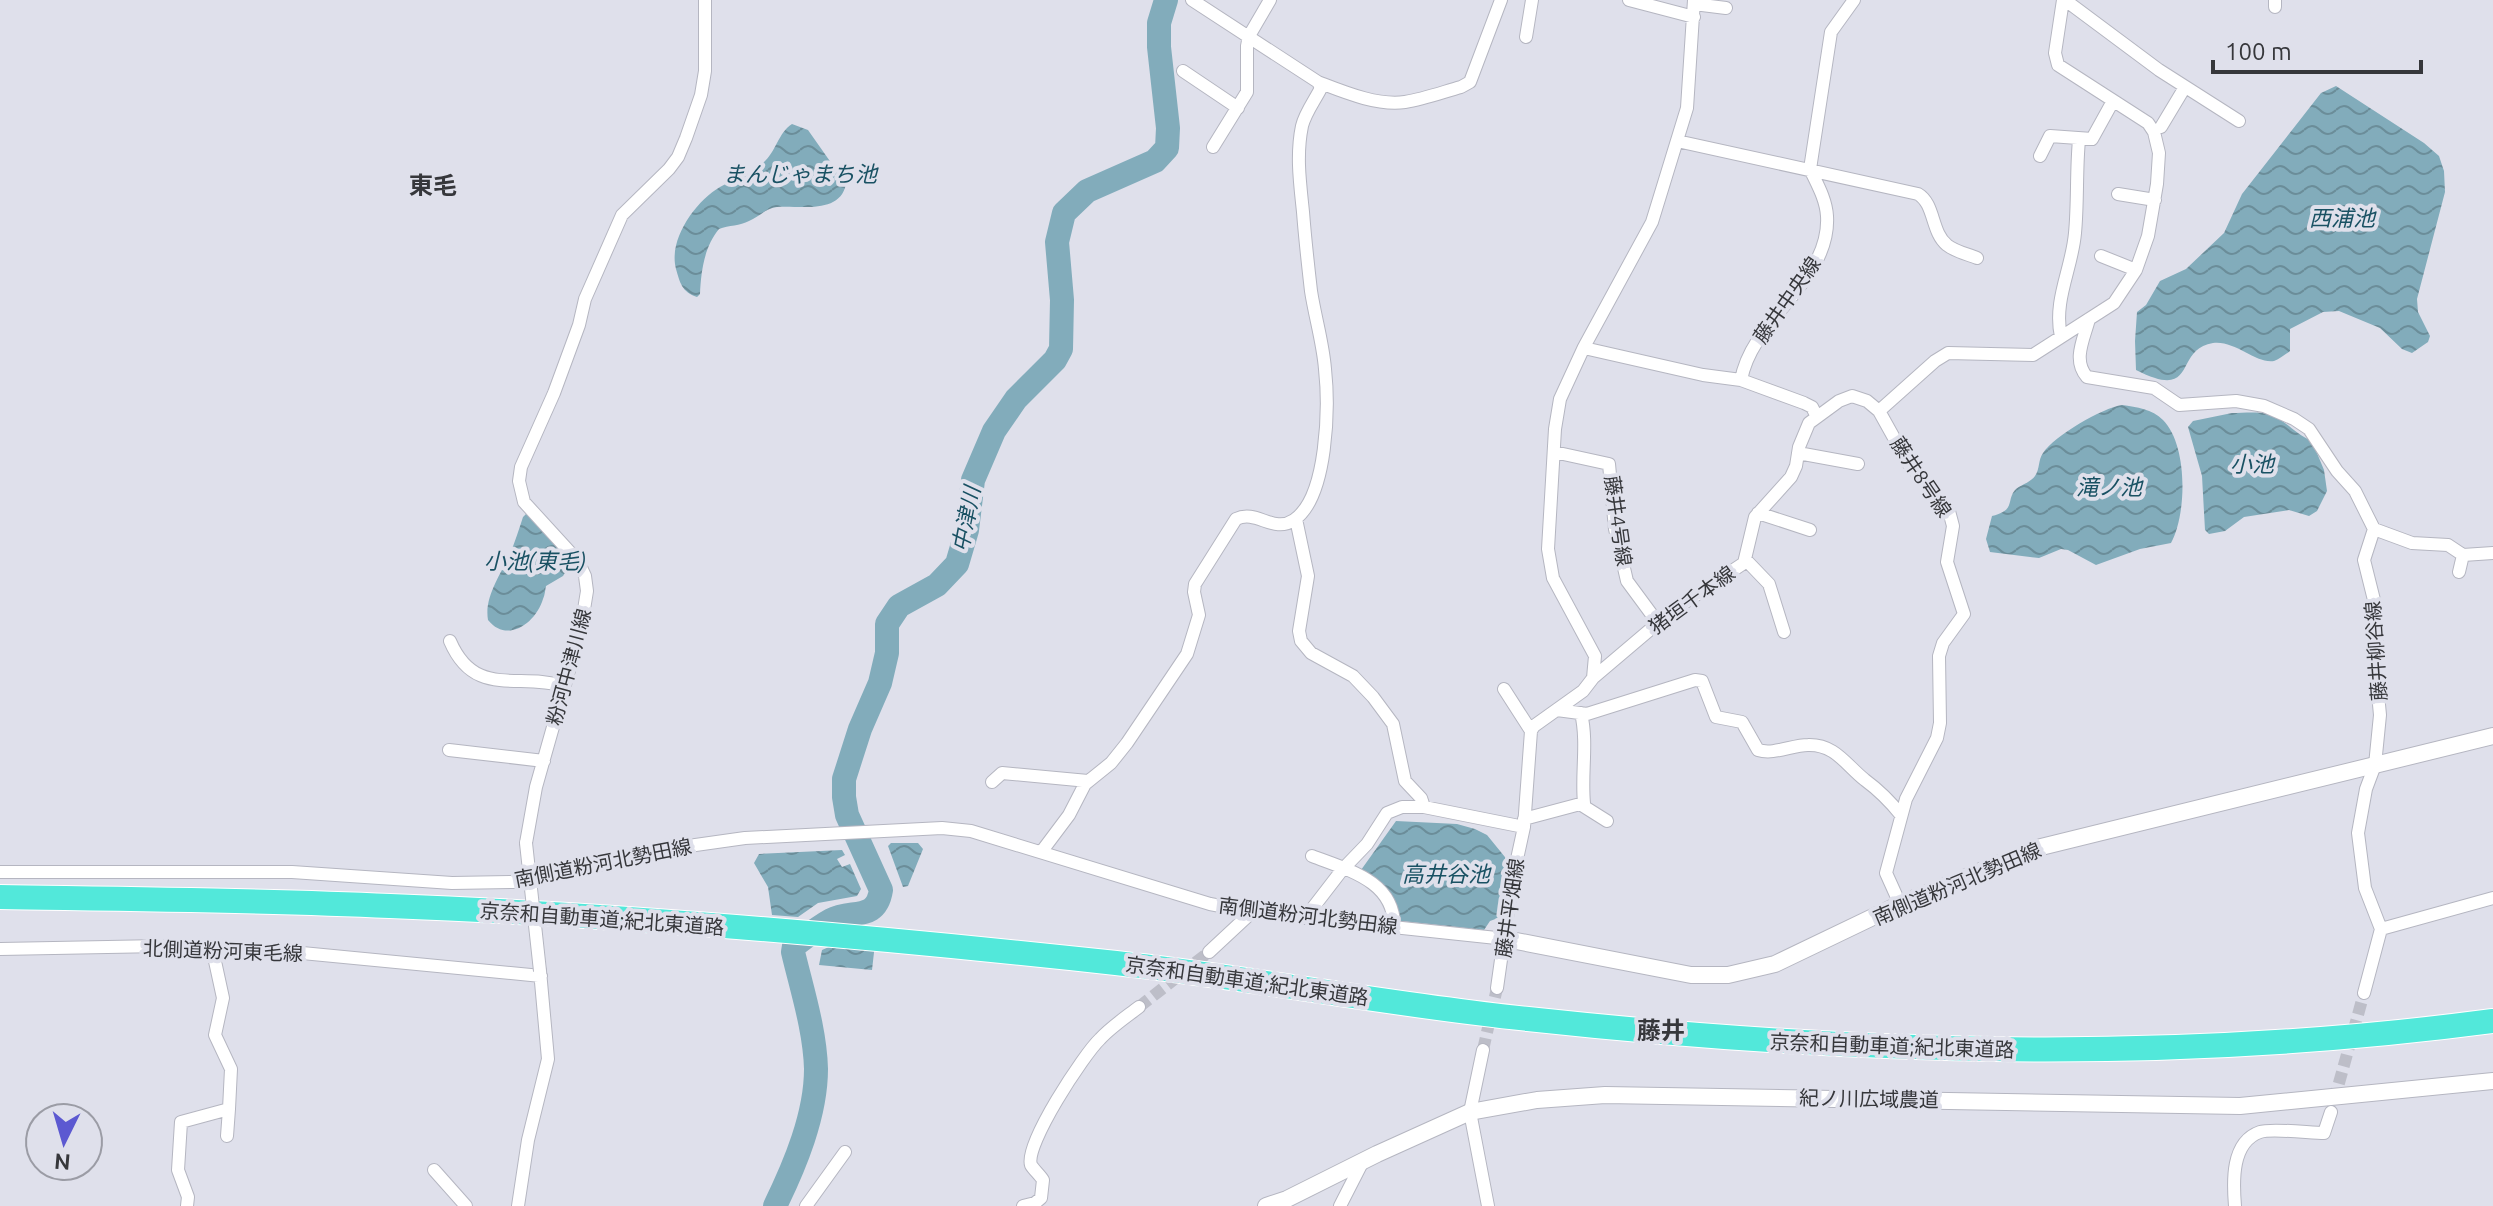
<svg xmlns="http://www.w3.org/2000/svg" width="2493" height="1206" font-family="Ubuntu,'Noto Sans JP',sans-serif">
	<defs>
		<pattern id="water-waves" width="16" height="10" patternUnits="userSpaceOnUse" patternTransform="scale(2)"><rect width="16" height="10" fill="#82acbb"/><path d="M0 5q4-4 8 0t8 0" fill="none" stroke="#6b8d99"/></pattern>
	</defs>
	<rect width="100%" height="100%" fill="#dfe0eb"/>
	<path fill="url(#water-waves)" d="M 2336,86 L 2424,143 L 2439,156 L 2444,171 L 2445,192 L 2417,299 L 2418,312 L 2430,336 L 2428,342 L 2412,353 L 2402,349 L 2380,328 L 2339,311 L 2323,312 L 2290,329 L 2290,351 C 2286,354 2279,359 2274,361 C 2256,364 2235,340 2213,343 C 2173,349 2199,402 2136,370 L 2135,341 L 2137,312 L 2146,305 L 2160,281 L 2186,269 L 2224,233 L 2242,194 L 2321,93 Z
		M 792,124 L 808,130 L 846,184 C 840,215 799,205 777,207 C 766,208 759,217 749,221 C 740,226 729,225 719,229 C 704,247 701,272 700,294 L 697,297 C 682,292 680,283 676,269 C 668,239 696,201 720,187 C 735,178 751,175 763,163 C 776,152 778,133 792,124 Z
		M 2122,405 C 2137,407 2152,409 2163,420 C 2188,445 2187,514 2171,543 L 2140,549 L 2096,565 L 2068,550 L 2061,549 L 2039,558 L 1990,552 L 1986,539 L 1992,516 C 2016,510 2006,501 2015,490 C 2020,485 2030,483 2035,476 C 2040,469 2038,460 2043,453 C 2054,436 2102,408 2122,405 Z
		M 2232,413 C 2246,413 2266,410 2278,418 C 2290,426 2298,435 2312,441 L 2324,470 L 2327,491 L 2317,511 L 2309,516 L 2289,510 L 2244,517 L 2225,531 L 2209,534 L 2205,530 L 2202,476 L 2188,427 L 2193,421 Z
		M 526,514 L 564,552 L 571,563 L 563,576 L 546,586 C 545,590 545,595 543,599 C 536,623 507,644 488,620 C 484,597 501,574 510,554 C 515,542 519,529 523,517 Z
		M 1396,821 L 1457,824 L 1475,829 L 1487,835 L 1509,862 L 1501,917 L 1490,921 L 1484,930 L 1401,921 L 1398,910 L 1361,870 Z
		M 891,843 L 918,843 L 923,849 L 908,886 L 903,887 L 888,846 Z
		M 842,850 L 845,855 L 837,859 L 842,867 L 850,864 L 861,889 L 857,896 L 818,903 L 798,917 L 772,915 L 768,887 L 754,863 L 759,854 Z
		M 877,926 L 872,970 L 819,965 L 822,950 Z"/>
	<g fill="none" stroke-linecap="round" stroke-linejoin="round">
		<path stroke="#82acbb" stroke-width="24" d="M 775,1206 C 795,1165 816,1115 816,1069 C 815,1030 802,990 793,952 L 794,946 C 806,937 818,927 831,920 C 852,909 876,922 881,890 L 847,815 L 844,797 L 844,779 L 860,729 L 880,683 L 887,653 L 887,624 L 899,606 L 937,585 L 957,564 L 967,530 L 973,480 L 994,431 L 1016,399 L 1055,360 L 1061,349 L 1062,300 L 1057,242 L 1064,213 L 1087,191 L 1155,161 L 1167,148 L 1168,128 L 1159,47 L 1159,23 L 1166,0"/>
		<path stroke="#bdbec8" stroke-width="12" stroke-dasharray="12 6" stroke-linecap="butt" d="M 1139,1007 L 1209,952
			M 1483,1050 L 1497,988
			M 2334,1101 L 2364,993"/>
		<g stroke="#b5b6c1" stroke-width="14">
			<path id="minor" d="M 1192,0 L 1318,82 C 1344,92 1377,106 1405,102 C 1424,99 1443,92 1461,87 L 1470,82 L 1501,0
				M 1629,0 L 1694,17
				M 2065,0 L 2159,70 L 2239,121
				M 2275,0 L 2275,7
				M 1694,4 L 1726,8
				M 1526,37 L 1532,0
				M 1183,71 L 1238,108
				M 2161,127 L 2185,87
				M 1677,141 L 1918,194 C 1935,204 1931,232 1947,245 C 1954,251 1967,254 1977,258
				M 1213,147 L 1247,92 L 1247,46 L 1249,36 L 1270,0
				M 2040,156 L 2050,136 L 2092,139 L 2113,101
				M 2118,194 L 2155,200
				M 2101,256 L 2136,270
				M 2089,319 C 2084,339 2072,360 2087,377 L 2154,388 L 2179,405 L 2236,401 L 2264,406 L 2294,419 L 2309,429 L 2337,471 L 2355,491 L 2374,529 L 2364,560 L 2377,612 L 2376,673 L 2380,715 L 2375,765 L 2366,789 L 2358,833 L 2365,888 L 2381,929 L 2364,993
				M 2061,337 C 2053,300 2072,269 2075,233 C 2078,202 2076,171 2079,140
				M 1584,348 L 1703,375 L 1741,380
				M 1879,411 L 1908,463 L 1949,511 L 1953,526 L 1947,562 L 1964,614 L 1943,643 L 1939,656 L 1940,723 L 1937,738 L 1906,799 L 1886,873 L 1900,904
				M 1817,417 L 1812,407 L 1804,403 L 1741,380 C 1752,318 1831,281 1827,216 C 1826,199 1817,184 1810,169 L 1831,32 L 1854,0
				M 1554,452 L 1609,464 L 1615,529 L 1627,581 L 1658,623
				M 1798,453 L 1858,464
				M 1758,513 L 1810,530
				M 1296,519 L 1308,576 L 1299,631 L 1301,641 L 1311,653 L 1353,676 L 1373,697 L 1393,724 L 1405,781 L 1421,798 L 1424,807
				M 2374,529 L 2412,543 L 2448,545 L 2463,555 L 2493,553
				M 1745,559 L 1769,584 L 1784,632
				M 2459,572 L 2463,555
				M 450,641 C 475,699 518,672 564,686
				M 1593,678 L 1672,611 L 1744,563 L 1755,517 L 1791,477 L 1796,466 L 1799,447 L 1809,423 L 1839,401 L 1852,396 L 1867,401 L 1879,411 L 1935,361 L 1948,353 L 2033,355 L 2114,303 L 2136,270 L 2148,236 L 2157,184 L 2159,153 L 2154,132 L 2148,123 L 2058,65 L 2055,53 L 2063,0
				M 1504,689 L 1531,731
				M 1557,710 L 1587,714 L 1695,680 L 1702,681 L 1716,717 L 1742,722 L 1758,750 C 1774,755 1792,745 1808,745 C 1835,744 1846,765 1865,780 C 1880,791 1889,800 1901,815
				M 449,750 L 544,761
				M 992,782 L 1002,773 L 1088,781
				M 1580,804 L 1607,821
				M 1524,819 L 1584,803 C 1581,773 1588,743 1581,713
				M 526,843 L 536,787 L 581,628 L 587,591 L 585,576 L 578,561 L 524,502 L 519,481 L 521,467 L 554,393 L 579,325 L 585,299 L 622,215 L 669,169 L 678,157 L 686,138 L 701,95 L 705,71 L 705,0
				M 1042,851 L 1069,815 L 1085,784 L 1111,763 L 1127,743 L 1187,654 L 1199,615 L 1194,592 L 1195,584 L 1236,519 C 1257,509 1273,534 1294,520 C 1328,497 1329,406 1325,369 C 1323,343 1315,317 1311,291 C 1308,265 1305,238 1303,212 C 1300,183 1296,155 1302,126 C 1305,113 1315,100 1321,88 L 1318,82
				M 1312,856 C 1348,870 1395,881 1394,927
				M 0,872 L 292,872 L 452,883 L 515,882 L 586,869 L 646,852 L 745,838 L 942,828 L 971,831 L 1210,904 L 1252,912 L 1506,939
				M 1305,918 L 1342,870 L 1367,844 L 1387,813 L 1402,807 L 1424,807 L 1524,827
				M 2381,929 L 2493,898
				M 0,949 L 161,946 L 190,953 L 271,950 L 541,976
				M 1209,952 L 1252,912
				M 1497,988 L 1512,882 L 1524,827 L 1531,731 L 1534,726 L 1583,691 L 1593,678 L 1595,656 L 1553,578 L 1548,549 L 1555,429 L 1560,399 L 1584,347 L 1652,222 L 1687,108 L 1694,0
				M 1483,1050 L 1470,1112 L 1488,1206
				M 227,1136 L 229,1109
				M 434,1170 L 466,1206
				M 187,1206 L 188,1197 L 178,1170 L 181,1122 L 229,1109 L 231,1069 L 215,1035 L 223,998 L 213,952
				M 518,1206 L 528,1140 L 548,1059 L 540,971
				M 806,1206 L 845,1152
				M 1023,1206 L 1035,1203 L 1041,1198 L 1043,1180 C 1040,1175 1033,1169 1031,1165 C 1024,1145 1084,1054 1100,1039 C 1111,1027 1126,1017 1139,1007
				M 1340,1206 L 1363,1161
				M 2235,1206 C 2233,1182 2231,1142 2260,1132 C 2271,1128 2311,1133 2324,1133 L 2331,1112"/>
		</g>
		<g stroke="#b5b6c1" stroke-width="18">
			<path id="tertiary" d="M 1506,939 L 1691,975 L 1728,975 L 1775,964 L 1900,904 L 2037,848 L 2493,736
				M 1266,1206 L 1287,1199 L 1377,1154 L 1470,1112 L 1537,1100 L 1605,1095 L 2240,1106 L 2493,1081"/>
		</g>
		<g stroke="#fff" stroke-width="26">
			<path id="motorway" d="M 0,897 C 130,899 260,900 390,906 C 632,915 875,937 1116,963 C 1254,978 1390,1005 1528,1019 C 1852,1054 2168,1064 2493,1021"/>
		</g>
		<use href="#minor" stroke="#fff" stroke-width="12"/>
		<use href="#tertiary" stroke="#fff" stroke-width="16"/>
		<use href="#motorway" stroke="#52e8da" stroke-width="24"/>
		<g stroke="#b5b6c1" stroke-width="14" stroke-linecap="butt">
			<path id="minor-bridge" d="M 526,843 L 540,971"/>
		</g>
		<use href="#minor-bridge" stroke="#fff" stroke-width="12"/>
	</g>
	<g text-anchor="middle" stroke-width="8" stroke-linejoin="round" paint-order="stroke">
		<g font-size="20" fill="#36373b" stroke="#dfe0eb">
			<text transform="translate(1787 300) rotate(-55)" y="7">藤井中央線</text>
			<text transform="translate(1921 477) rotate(56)" y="7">藤井8号線</text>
			<text transform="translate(1618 521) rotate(82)" y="7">藤井4号線</text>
			<text transform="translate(1692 600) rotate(-36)" y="7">猪垣千本線</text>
			<text transform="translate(2376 651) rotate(-94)" y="7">藤井柳谷線</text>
			<text transform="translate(569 667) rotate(-75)" y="7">粉河中津川線</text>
			<text transform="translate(603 863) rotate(-11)" y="7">南側道粉河北勢田線</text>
			<text transform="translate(1957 884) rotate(-23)" y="7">南側道粉河北勢田線</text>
			<text transform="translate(1510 908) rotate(-82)" y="7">藤井平畑線</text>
			<text transform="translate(1308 916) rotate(7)" y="7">南側道粉河北勢田線</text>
			<text transform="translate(602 919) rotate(4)" y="7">京奈和自動車道;紀北東道路</text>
			<text transform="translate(223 951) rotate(2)" y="7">北側道粉河東毛線</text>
			<text transform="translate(1247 981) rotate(8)" y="7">京奈和自動車道;紀北東道路</text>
			<text transform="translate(1892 1046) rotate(2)" y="7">京奈和自動車道;紀北東道路</text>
			<text transform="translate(1869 1099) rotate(1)" y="7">紀ノ川広域農道</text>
		</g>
		<g font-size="22" font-style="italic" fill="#195163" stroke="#dfe0eb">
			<text x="800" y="182">まんじゃまち池</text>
			<text x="2342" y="226">西浦池</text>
			<text x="2252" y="472">小池</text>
			<text x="2109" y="495">滝ノ池</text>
			<text transform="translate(966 519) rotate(-79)" y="8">中津川</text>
			<text x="535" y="569">小池(東毛)</text>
			<text x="1446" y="882">高井谷池</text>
		</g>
		<g font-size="24" font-weight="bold" fill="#36373b" stroke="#dfe0eb">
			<text x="433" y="194">東毛</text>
			<text x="1661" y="1039">藤井</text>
		</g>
	</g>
	<g transform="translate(64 1142) rotate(185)"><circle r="38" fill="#dfe0eb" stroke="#9b9ca5" stroke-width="2"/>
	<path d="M0-6L14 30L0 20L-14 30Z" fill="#5c59d1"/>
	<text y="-12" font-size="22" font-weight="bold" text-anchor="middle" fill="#36373b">N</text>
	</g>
	<path d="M2213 60v12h208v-12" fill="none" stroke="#36373b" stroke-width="4"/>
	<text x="2225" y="60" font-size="24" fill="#36373b" stroke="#dfe0eb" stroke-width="6" paint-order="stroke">100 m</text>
</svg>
